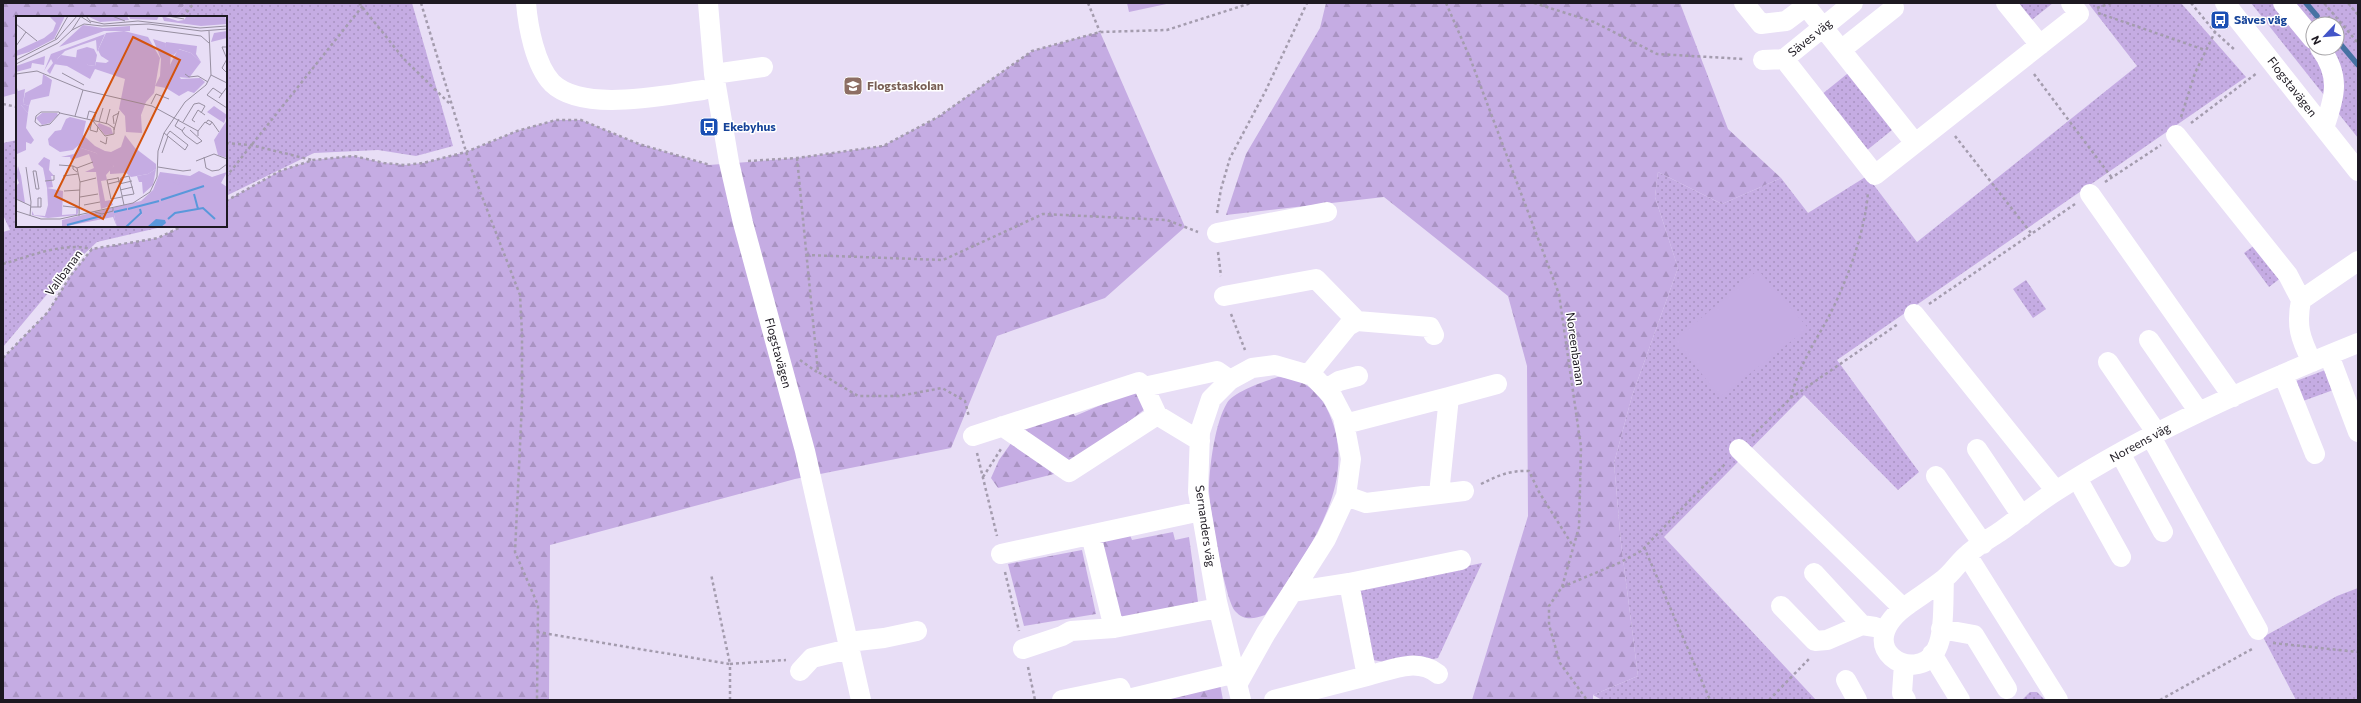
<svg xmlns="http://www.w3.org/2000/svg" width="2361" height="703" font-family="Commissioner,sans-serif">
	<defs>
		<pattern id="grass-dots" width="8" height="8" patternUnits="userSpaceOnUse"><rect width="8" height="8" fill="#c5ace3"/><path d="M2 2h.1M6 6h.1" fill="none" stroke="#a993c2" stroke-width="1.8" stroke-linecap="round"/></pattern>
		<pattern id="forest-firs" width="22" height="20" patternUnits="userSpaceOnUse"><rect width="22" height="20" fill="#c5ace3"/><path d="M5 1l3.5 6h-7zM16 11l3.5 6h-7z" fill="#a993c2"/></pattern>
	</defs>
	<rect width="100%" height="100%" fill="#e8def6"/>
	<path fill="url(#grass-dots)" fill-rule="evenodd" d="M 186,3 L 412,3 L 453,146 L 416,156 L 378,150 L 314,153 L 226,196 L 226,17 L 175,17 Z
		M 2013,3 L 2053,3 L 2028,23 Z
		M 2088,3 L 2181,3 L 2246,77 L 1837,360 L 1919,472 L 1898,490 L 1804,395 L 1664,537 L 1816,700 L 1602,700 L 1593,695 L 1638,676 L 1621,543 L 1614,463 L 1632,396 L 1678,268 L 1655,197 L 1658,172 L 1722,204 L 1781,178 L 1808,213 L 1867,176 L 1917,242 L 2137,66 Z
		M 2251,3 L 2358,3 L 2358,138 ZM 2313,24 L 2337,24 L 2337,48 L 2313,48 Z
		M 1852,70 L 1897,126 L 1866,151 L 1821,95 Z
		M 17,140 L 17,226 L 166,226 L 97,242 L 69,268 L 3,347 L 3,232 L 10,230 L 3,215 L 3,143 Z
		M 2256,244 L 2282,277 L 2269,287 L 2244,253 Z
		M 2026,280 L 2046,309 L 2033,318 L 2013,289 Z
		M 2328,369 L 2336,389 L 2303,401 L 2296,381 Z
		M 1482,563 L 1438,658 L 1402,665 L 1367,659 L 1357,589 Z
		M 2358,588 L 2358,700 L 2296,700 L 2263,637 L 2337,596 Z
		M 2030,692 L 2037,692 L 2045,700 L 2022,700 Z"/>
	<path fill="url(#forest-firs)" d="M 3,3 L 186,3 L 175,17 L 17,17 L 17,93 L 3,97 Z
		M 1326,3 L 1680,3 L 1728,129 L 1781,178 L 1722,204 L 1658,172 L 1655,197 L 1678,268 L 1632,396 L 1614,463 L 1621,543 L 1638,676 L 1593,695 L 1593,700 L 1472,700 L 1528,516 L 1527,366 L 1508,296 L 1384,197 L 1226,215 L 1246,154 L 1320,28 Z
		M 1100,32 L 1185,227 L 1105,298 L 997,336 L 951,448 L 795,479 L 550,545 L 549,700 L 3,700 L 3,358 L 48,312 L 71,275 L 92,249 L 158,238 L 183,226 L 226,226 L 226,201 L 280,171 L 313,160 L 354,156 L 384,163 L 405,165 L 423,163 L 466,152 L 517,131 L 556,120 L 581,120 L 639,144 L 709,165 L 797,158 L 883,146 L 938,117 L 1032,51 Z
		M 1278,377 C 1300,378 1316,388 1326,407 C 1365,482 1304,555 1265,615 C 1254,619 1244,621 1235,611 C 1225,600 1208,503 1209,486 C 1210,463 1215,423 1227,403 C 1233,392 1265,381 1278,377 Z
		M 1136,390 L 1145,409 L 1072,466 L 1008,427 L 1070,408 L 1075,416 Z
		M 1014,439 L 1062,472 L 998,488 L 991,478 L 999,460 Z
		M 1173,532 L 1175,540 L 1189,537 L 1199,609 L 1116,621 L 1099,542 L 1130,535 L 1132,540 Z
		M 1082,550 L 1096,614 L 1024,626 L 1008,564 Z
		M 1220,684 L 1223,700 L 1140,700 Z"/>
	<path fill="#c5ace3" d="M 1127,3 L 1171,3 L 1129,12 Z
		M 1758,270 L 1808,328 L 1720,397 L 1675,340 Z"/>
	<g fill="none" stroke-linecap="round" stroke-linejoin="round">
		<path stroke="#4772a3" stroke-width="5.5" d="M 2306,3 L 2317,16
			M 2337,40 L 2358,65"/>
		<path stroke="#a49cae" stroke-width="2.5" stroke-dasharray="3 3" stroke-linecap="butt" d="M 359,3 L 404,59 L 451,105
			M 421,3 L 471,168 L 520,295 L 522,333 L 522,403 L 515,552 L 538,605 L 537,700
			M 1088,3 L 1100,32
			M 1446,3 L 1470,58 L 1559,294 L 1581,447 L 1579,527 L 1562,587 L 1549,606 L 1549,625 L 1560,663 L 1587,700
			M 1534,3 L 1594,22 L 1657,54 L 1744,59
			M 2191,3 L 2215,32 L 2236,51
			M 2324,3 L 2358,43
			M 2348,3 L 2358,15
			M 2097,8 L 2111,3
			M 2098,13 L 2205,50
			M 183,17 L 194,3
			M 2323,22 L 2333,14
			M 2034,74 L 2112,178
			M 3,104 L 17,107
			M 2181,117 L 2195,73 L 2215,32
			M 2191,123 L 2257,73
			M 1955,136 L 2031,233
			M 226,143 L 251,145 L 312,160
			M 797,158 L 818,372 L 858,396 L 899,396 L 942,388 L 965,401 L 969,417
			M 748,161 L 797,158 L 883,146 L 938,117 L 1032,51 L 1100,32 L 1167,30 L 1251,3
			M 226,177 L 365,3
			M 2105,182 L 2161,145
			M 226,201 L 280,171 L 313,160 L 354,156 L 384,163 L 405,165 L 423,163 L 466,152 L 517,131 L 556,120 L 581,120 L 639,144 L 710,165
			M 1217,213 L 1221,189 L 1230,158 L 1265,92 L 1307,3
			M 1218,252 L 1221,276
			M 806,255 L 943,260 L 1043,214 L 1167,220 L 1198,232
			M 3,264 C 30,256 63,242 92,249
			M 1929,304 L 2075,204
			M 1231,314 L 1245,350
			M 3,358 L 48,312 L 71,275 L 92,249 L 158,238 L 183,226
			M 800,360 L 817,372
			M 1791,398 C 1797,370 1813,345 1827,320 C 1846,284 1865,233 1868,192
			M 1752,436 L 1791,398 L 1898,324
			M 977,453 L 997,536
			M 983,477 L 1001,449
			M 1481,484 C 1497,476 1510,470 1529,471 L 1539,492 L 1573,546
			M 1644,547 L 1710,700
			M 1005,572 L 1019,631
			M 1562,587 L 1619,563 L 1641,551 L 1726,463
			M 537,632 L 730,664 L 711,574
			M 2273,643 L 2358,652
			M 1028,667 L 1035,700
			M 730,700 L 730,664 L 786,660
			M 1769,700 L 1809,659
			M 2160,700 L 2252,649"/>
		<path stroke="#fff" stroke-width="20" d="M 526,3 C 528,27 535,65 552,83 C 583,113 663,95 703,90
			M 708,3 L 714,74 L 729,162 L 743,223 L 805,451 L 861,700
			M 1744,3 L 1761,24 L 1786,21 L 1806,6 L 1915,143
			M 2006,3 L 2040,45
			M 2225,3 L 2358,171
			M 2283,3 L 2313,39
			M 2320,48 C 2341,76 2335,97 2324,128
			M 1841,50 L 1894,8
			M 1784,59 L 1875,175 L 2079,14 L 2071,3
			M 1763,60 L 1784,59 L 1853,3
			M 714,74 L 763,67
			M 2176,135 L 2288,275 L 2301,300
			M 2090,194 L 2233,397
			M 1217,233 L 1327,212
			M 1224,296 L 1316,279 L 1357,321
			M 1914,314 L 2056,491
			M 2149,340 L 2199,412
			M 2329,355 L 2358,432
			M 2108,362 L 2156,432
			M 2312,362 C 2300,338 2296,326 2301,300 L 2358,261
			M 1309,374 L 1348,326 L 1357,321 L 1430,327 L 1434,335
			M 2283,374 L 2315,454
			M 1144,387 L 1157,415 L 1200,441
			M 1326,389 L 1339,381 L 1358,376
			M 1449,397 L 1497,384
			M 1345,424 L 1449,397 L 1439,494
			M 1002,426 L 1069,472 L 1157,415
			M 2150,435 L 2258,630
			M 973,436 L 1139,382 L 1144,387 L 1217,371 L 1230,380
			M 1739,449 L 1903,608
			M 1977,449 L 2022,516
			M 2120,453 L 2163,532
			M 1936,476 L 1983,544
			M 2077,478 L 2121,557
			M 1346,496 L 1366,503 L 1464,491
			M 1091,535 L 1114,628
			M 1001,554 L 1201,511
			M 1967,555 L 2058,700
			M 1814,573 L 1862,625 L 1875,627
			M 1944,579 C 1943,598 1945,634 1936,650 C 1916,687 1847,647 1909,604 C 1920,596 1933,588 1944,579 C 1952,573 1958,563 1966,556 C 1976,546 1989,539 2001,531 C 2019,518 2037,503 2056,491 C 2151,430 2254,385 2358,343
			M 1349,583 L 1461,560
			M 1781,606 L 1815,641 L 1827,640 L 1862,625
			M 1941,629 L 1974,635 L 2007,689
			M 848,642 L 884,638 L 917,631
			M 1023,649 L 1062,636 L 1071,631 L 1114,628 L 1218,608
			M 1932,654 L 1960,700
			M 1904,664 L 1902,693 L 1906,700
			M 800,671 L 812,658 L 849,649
			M 1367,676 C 1391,670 1417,657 1438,674
			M 1846,680 L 1857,700
			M 1238,683 L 1266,633 L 1326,539 L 1346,496 L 1351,459 L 1343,417 L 1332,396 L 1313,376 L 1275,365 L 1252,368 L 1230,380 L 1211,399 L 1200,432 L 1198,492 L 1217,602 L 1241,700
			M 1062,700 L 1120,688 L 1124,699
			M 1124,700 L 1236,673
			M 1274,700 L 1367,676 L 1349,583 L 1292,592"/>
	</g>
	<defs>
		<g id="bus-square" transform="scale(1)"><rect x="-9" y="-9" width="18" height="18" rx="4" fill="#1a4fb4" stroke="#fff"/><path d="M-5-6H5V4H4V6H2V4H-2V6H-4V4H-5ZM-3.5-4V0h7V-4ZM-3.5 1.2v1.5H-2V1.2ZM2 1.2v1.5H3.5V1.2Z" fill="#fff"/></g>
		<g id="school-square" transform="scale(1)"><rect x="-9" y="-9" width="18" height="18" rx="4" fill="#8d6e63" stroke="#fff"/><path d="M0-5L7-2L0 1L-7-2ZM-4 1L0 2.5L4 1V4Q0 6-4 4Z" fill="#fff"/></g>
	</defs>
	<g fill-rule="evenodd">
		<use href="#bus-square" x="2220" y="20"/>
		<use href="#school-square" x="853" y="86"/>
		<use href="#bus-square" x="709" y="127"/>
	</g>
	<g text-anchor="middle" stroke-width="3" stroke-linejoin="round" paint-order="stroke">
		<g font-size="12" font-weight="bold" fill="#164399" stroke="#fff" text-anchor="start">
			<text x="2234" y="24">Säves väg</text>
			<text x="723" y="131">Ekebyhus</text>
		</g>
		<g font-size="12" fill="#1d1921" stroke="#fff">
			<text transform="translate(1810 38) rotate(-39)" y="4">Säves väg</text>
			<text transform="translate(2292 87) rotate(52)" y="4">Flogstavägen</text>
			<text transform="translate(64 273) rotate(-54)" y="4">Vallbanan</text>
			<text transform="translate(1575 349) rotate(82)" y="4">Noreenbanan</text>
			<text transform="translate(778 353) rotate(75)" y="4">Flogstavägen</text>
			<text transform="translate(2140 443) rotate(-29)" y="4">Noreens väg</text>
			<text transform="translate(1205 526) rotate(82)" y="4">Sernanders väg</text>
		</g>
		<g font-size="12" font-weight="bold" fill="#785e54" stroke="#fff" text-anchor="start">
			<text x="867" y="90">Flogstaskolan</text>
		</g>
	</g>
	<g transform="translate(16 16)">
		<rect width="211" height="211" fill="#e8def6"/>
		<path d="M 71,0 L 111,0 L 113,4 L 84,6 ZM 113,0 L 143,0 L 141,4 L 114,3 ZM 146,0 L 162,5 L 168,4 L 170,1 L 209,0 L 211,8 L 185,10 L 148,5 ZM 67,9 L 87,12 L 114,10 L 114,15 L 88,15 L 43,31 ZM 211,15 L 211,22 L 195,26 L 198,17 ZM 89,18 L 81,36 L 80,24 L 65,29 L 49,35 L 42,42 L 34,58 L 31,55 L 37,47 L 35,43 L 28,55 L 35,38 ZM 137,23 L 150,27 L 149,37 L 155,37 L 154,49 L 165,63 L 184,62 L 189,66 L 178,77 L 172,75 L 163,80 L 150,72 L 139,70 L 144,60 L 145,43 ZM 29,40 L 28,49 L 16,47 L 15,52 L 0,56 L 0,50 ZM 0,69 L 2,75 L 9,73 L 7,88 L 13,90 L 12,97 L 5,89 L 0,91 ZM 198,90 L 211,99 L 208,107 L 191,96 ZM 211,104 L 211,142 L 202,139 L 198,124 ZM 65,128 L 65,132 L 80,137 L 98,150 L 90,159 L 91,164 L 85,165 L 89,185 L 95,184 L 97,189 L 85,193 L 80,156 L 69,156 L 78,152 L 73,138 L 55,144 L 54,141 L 45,141 L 58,138 ZM 2,150 L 5,160 L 9,187 L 0,183 L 0,170 L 3,167 L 0,160 ZM 140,153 L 137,169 L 127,178 L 126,166 L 123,166 L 121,160 L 132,158 ZM 183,155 L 196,161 L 211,156 L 205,167 L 211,171 L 211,211 L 111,211 L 126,198 L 98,199 L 101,211 L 97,201 L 46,211 L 46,204 L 125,185 L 137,174 L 144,156 L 174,160 ZM 31,172 L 47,175 L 46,199 L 60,198 L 60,192 L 63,192 L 62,197 L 61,199 L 32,202 L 16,199 L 16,195 L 18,199 L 29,200 L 32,189 Z" fill="#c5ace3"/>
		<path d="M 49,0 L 38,23 L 13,36 L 0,40 L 0,35 L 28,22 L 37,15 L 40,7 L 34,1 ZM 108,15 L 132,21 L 144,42 L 138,77 L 130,86 L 125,99 L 126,117 L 110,116 L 109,100 L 103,93 L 109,63 L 79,53 L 74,63 L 51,50 L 37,48 L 45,39 L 64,42 L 72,49 L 79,50 L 80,46 L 90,47 L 93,45 L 85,40 L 82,34 L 90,17 ZM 162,33 L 175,37 L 185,46 L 173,62 L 161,61 L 154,49 ZM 27,58 L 36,64 L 33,80 L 15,84 L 13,90 L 7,88 L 9,77 L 26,68 ZM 1,89 L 5,89 L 12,97 L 10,112 L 18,124 L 15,128 L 10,126 L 10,134 L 1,138 ZM 26,97 L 41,97 L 42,99 L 34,107 L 26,109 L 20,102 ZM 54,101 L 70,105 L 67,119 L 79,130 L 89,135 L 95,136 L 105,131 L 109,119 L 119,132 L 140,148 L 140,153 L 132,158 L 115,161 L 110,157 L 94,158 L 94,153 L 98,150 L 91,148 L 80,137 L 65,132 L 64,128 L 57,134 L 44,136 L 33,129 L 32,123 L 39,115 L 45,114 L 50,103 ZM 83,107 L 95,112 L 97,118 L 89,119 L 81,109 ZM 28,141 L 34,144 L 33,154 L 38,160 L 35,160 L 37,171 L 31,172 L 27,152 L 22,148 ZM 146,158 L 154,158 L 163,162 L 164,169 L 148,162 Z" fill="#c5ace3"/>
		<path d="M 150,26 L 181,30 L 180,38 L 185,46 L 175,37 L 163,33 L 158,39 L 148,37 ZM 71,31 L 78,33 L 81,39 L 79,50 L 72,49 L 60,42 L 61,34 ZM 124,193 L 126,198 L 111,211 L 101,211 L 98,199 Z" fill="#c5ace3"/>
		<path d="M 140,203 L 149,204 L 150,207 L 145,211 L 131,211 Z" fill="#5998db"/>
		<path fill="none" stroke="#5998db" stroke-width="2" d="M 178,178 L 182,193M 145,184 L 188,170M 112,193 L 143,185M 98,196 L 111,193M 152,203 L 159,197 L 187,192 L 199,203M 51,209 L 85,200M 110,211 L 125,197 L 124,193"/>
		<path fill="none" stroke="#978fa1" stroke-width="1" d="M 64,0 L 75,7M 70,0 L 74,5 L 88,8 L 122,5 L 184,12 L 211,10M 96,0 L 109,5M 152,0 L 168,3M 0,8 L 21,25M 131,13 L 185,20 L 193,27M 56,14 L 68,8 L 86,10 L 133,8 L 185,15 L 211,13M 39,23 L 52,0M 0,30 L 10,16M 211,31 L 206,31 L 211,43M 0,44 L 41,23 L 61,0M 0,48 L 42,27 L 56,14 L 65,0M 210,56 L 206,52 L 211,43M 46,57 L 68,69M 0,58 L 21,55 L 67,74 L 136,90 L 182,115 L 182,120M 169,58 L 173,61 L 182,60 L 192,66M 195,59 L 211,67M 206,78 L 197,72 L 191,79 L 211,92M 203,82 L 211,71M 135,88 L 140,78 L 153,83M 44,97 L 34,108 L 24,110 L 19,106 L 20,100 L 25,96 L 43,96 L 44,97 L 48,98 L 53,99 L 84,106 L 92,108 L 98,112 L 98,118 L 89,120 L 77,105M 59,100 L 67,74M 71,103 L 73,95 L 80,97 L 78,105M 163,103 L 159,110 L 167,115M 76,105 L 74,114 L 81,116 L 82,111M 83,106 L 87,92M 167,106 L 178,88 L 183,87 L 189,90 L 185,97M 179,106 L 176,104 L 182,94 L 189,99M 196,106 L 203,116M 90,108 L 94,93M 98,108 L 97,100 L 103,97M 169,111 L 166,115 L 169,119 L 181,128 L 186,125 L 174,114M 98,114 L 103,95M 182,115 L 189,106 L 194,109 L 196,106 L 192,104 L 190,107M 148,117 L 169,134 L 172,129 L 154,115 L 151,119M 84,125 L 90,128 L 91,121M 146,137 L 152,120M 188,141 L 190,152 L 196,155 L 203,154 L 211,148M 180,145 L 198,138 L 211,143M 43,149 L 57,150M 10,151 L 15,186 L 14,200M 142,151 L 167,155 L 175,154M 61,152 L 77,146M 17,155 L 20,155 L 23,173 L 20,173 ZM 61,156 L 57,153 L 57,150 L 61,152 L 64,166 L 63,200M 47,160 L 62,158M 102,161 L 108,189M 102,162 L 91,164 L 95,183 L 106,181M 29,165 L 38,164 L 38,159M 64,166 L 80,162M 92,168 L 104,165 L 105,162 L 113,160 L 118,178 L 106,180M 103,168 L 116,165M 104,174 L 117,171M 48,175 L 64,174M 64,181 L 82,178M 0,183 L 15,190M 68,189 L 84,186M 47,190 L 64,192M 15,191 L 25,191 L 25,182 L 22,182 L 22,191M 0,195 L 25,203 L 44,203 L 117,187 L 134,176 L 141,161 L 142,135 L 148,117 L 169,86 L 190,69 L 195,59 L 193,15M 79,196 L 86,198 L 97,195 L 97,192"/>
		<path fill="#d4530e" fill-opacity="0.15" stroke="#d4530e" stroke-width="2" d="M 117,21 L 164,44 L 87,203 L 39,180 Z"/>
		<rect width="211" height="211" fill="none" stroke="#1d1921" stroke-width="2"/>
	</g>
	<rect width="2361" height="703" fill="none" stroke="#1d1921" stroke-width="8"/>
	<g transform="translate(2325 36) rotate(244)"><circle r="19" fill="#ffffff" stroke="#a5a3a6"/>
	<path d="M0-3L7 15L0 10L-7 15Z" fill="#4355c8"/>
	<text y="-6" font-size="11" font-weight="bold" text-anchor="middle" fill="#1d1921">N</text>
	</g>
</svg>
